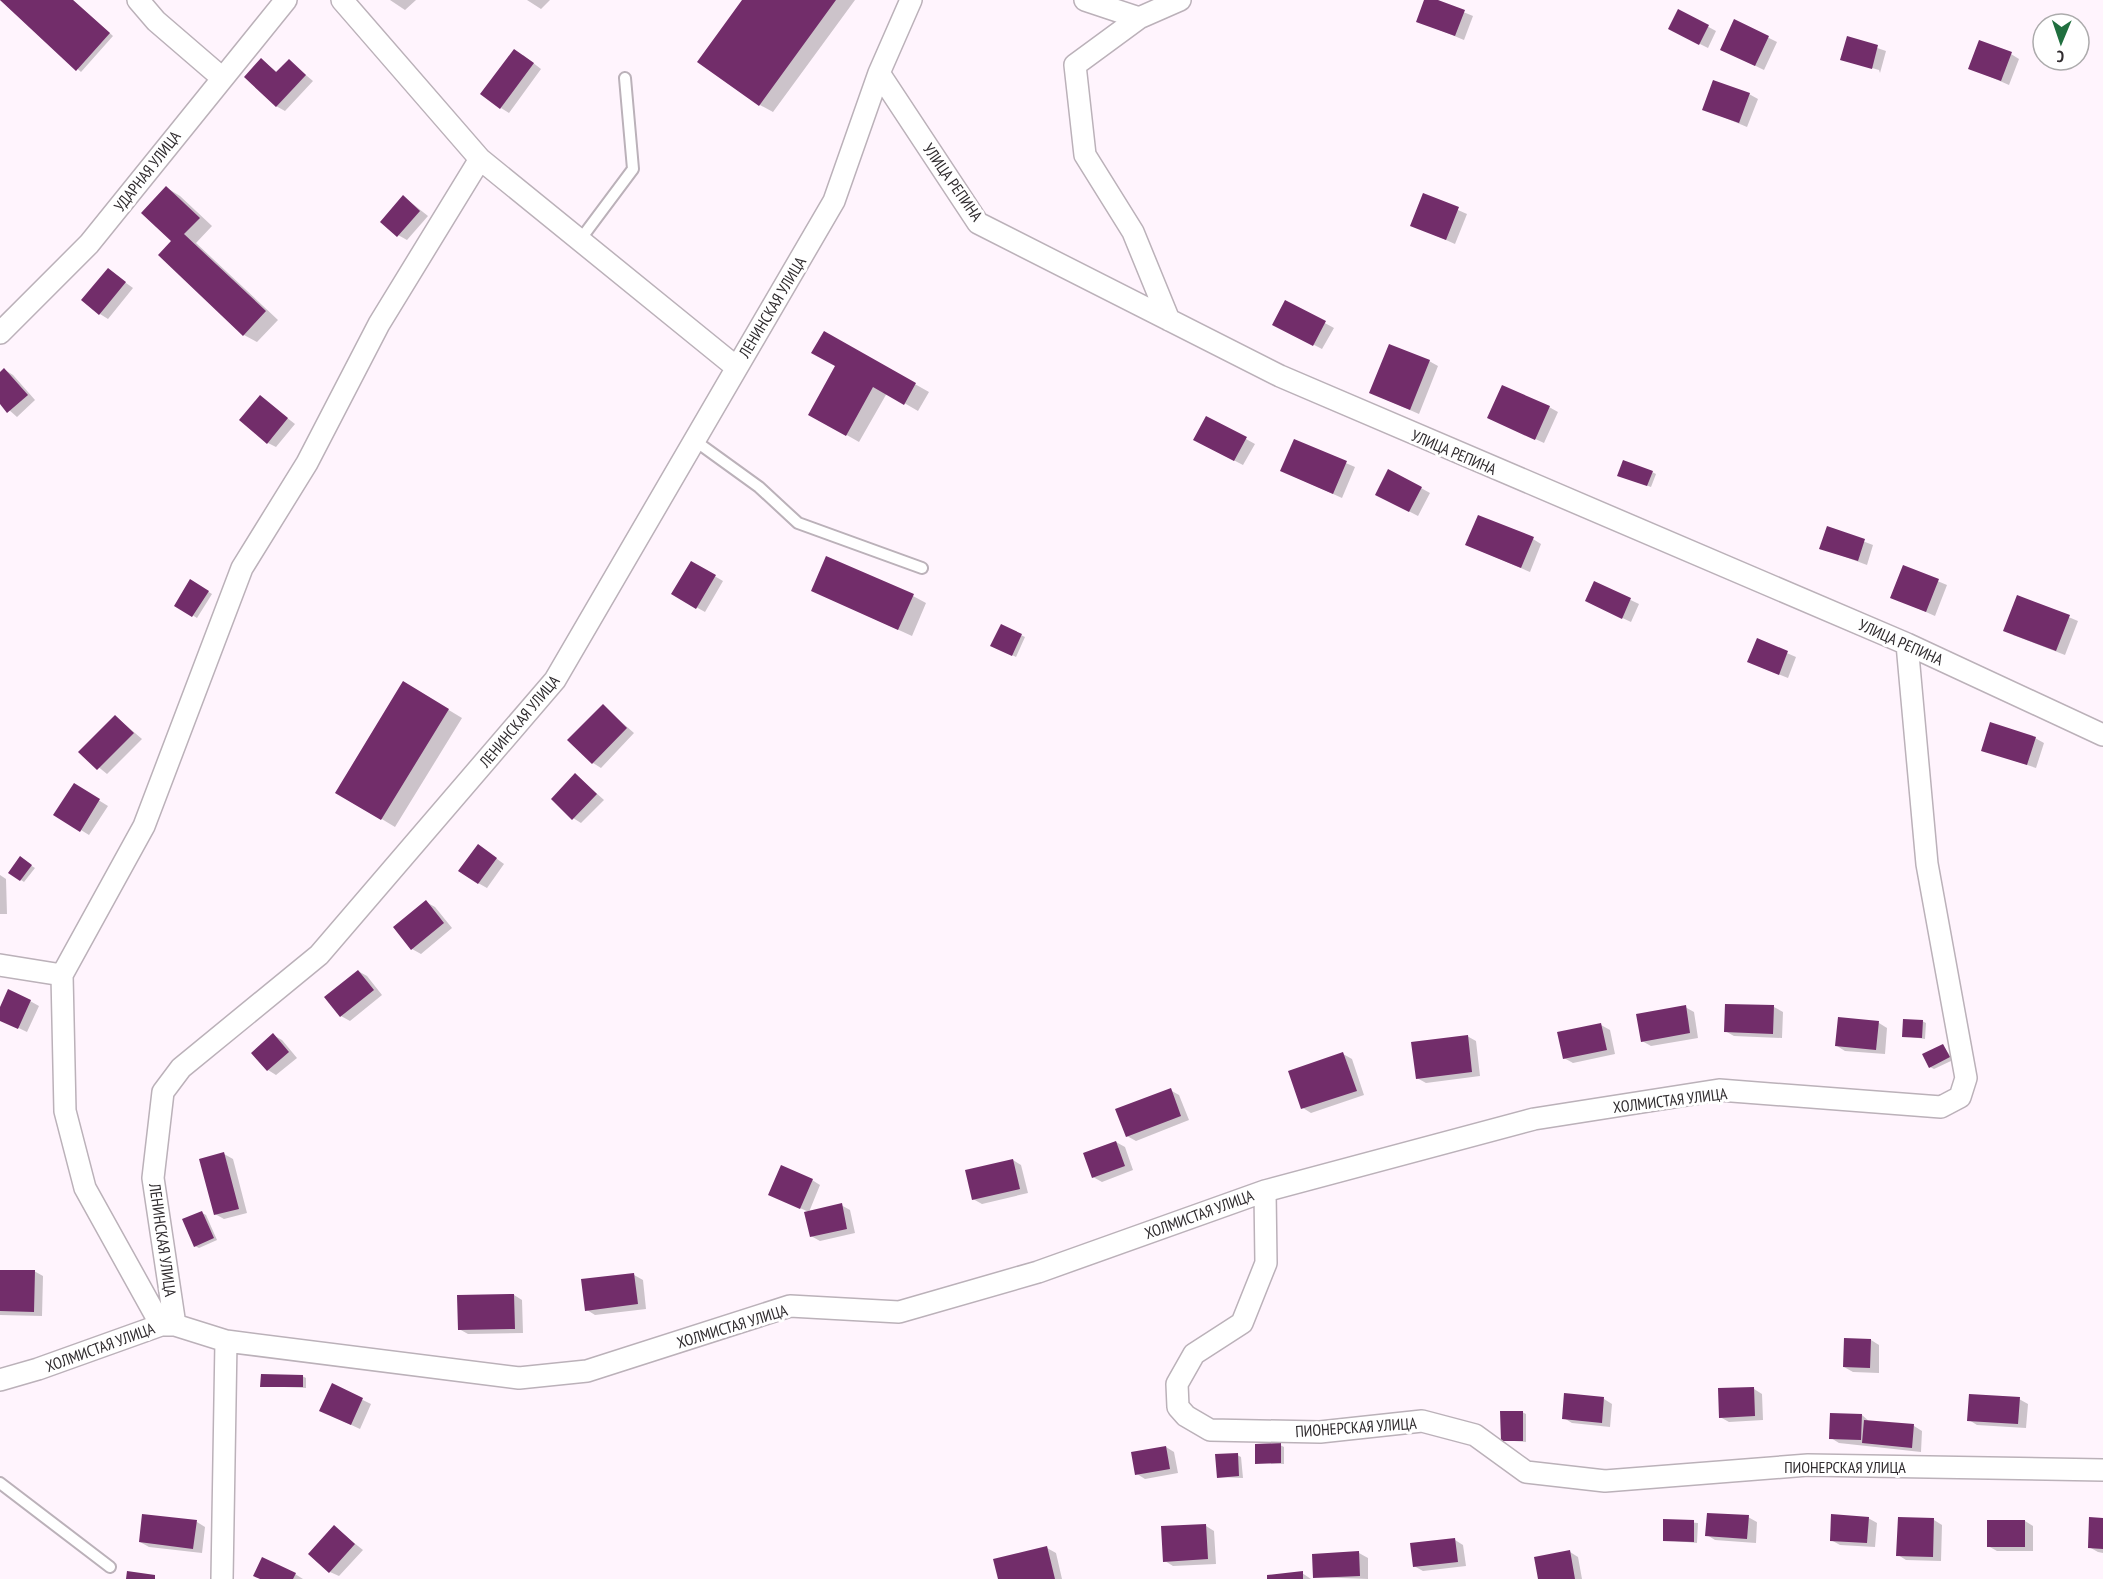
<svg xmlns="http://www.w3.org/2000/svg" width="2103" height="1579" font-family="'PT Sans Narrow',sans-serif">
	<rect width="100%" height="100%" fill="#fff4fd"/>
	<path fill="#0003" d="M 0,0 L 73,0 L 113,36 L 81,72 Z
		M 390,0 L 416,0 L 405,10 Z
		M 527,0 L 550,0 L 541,9 Z
		M 744,0 L 855,0 L 773,112 L 760,105 Z
		M 1425,0 L 1434,0 L 1473,16 L 1464,40 L 1418,21 Z
		M 1679,11 L 1716,31 L 1708,48 L 1678,33 Z
		M 1735,21 L 1777,42 L 1764,70 L 1731,54 Z
		M 1848,38 L 1886,51 L 1880,73 L 1879,70 L 1841,59 Z
		M 2011,54 L 2019,59 L 2009,85 L 1970,68 Z
		M 523,55 L 541,69 L 509,113 L 501,108 Z
		M 262,60 L 278,73 L 289,61 L 313,81 L 285,111 L 276,106 Z
		M 1749,94 L 1758,99 L 1747,127 L 1704,109 Z
		M 167,188 L 180,196 L 212,226 L 196,243 L 278,320 L 257,342 L 244,335 L 173,241 Z
		M 1424,195 L 1467,214 L 1455,244 L 1412,225 Z
		M 404,197 L 428,216 L 407,240 L 398,235 Z
		M 108,270 L 133,288 L 108,319 L 100,314 Z
		M 1286,302 L 1334,328 L 1322,349 L 1283,329 Z
		M 824,333 L 929,392 L 918,411 L 887,393 L 859,442 L 810,414 L 837,366 Z
		M 1429,361 L 1438,366 L 1419,414 L 1371,393 Z
		M 5,370 L 13,375 L 35,400 L 17,417 L 0,402 L 0,374 Z
		M 260,397 L 295,424 L 276,447 L 268,443 Z
		M 1549,407 L 1558,412 L 1544,443 L 1498,422 Z
		M 1246,439 L 1255,444 L 1243,465 L 1204,445 Z
		M 1295,441 L 1355,467 L 1342,498 L 1282,471 Z
		M 1652,472 L 1656,474 L 1651,487 L 1623,477 Z
		M 1421,488 L 1430,493 L 1418,516 L 1385,499 Z
		M 1828,528 L 1873,545 L 1867,565 L 1821,548 Z
		M 1533,539 L 1541,544 L 1530,572 L 1467,545 Z
		M 692,563 L 723,581 L 705,612 L 673,594 Z
		M 1904,567 L 1947,585 L 1935,616 L 1892,597 Z
		M 191,581 L 212,594 L 197,618 L 176,605 Z
		M 1595,583 L 1639,604 L 1631,622 L 1595,605 Z
		M 813,591 L 913,596 L 926,603 L 912,636 Z
		M 2018,596 L 2078,621 L 2065,655 L 2013,635 Z
		M 1002,626 L 1025,637 L 1016,657 L 996,647 Z
		M 1757,640 L 1796,657 L 1788,678 L 1758,666 Z
		M 404,683 L 462,718 L 395,827 L 337,792 Z
		M 603,706 L 634,733 L 601,768 L 593,763 Z
		M 115,716 L 142,739 L 107,774 L 80,752 Z
		M 2035,738 L 2044,743 L 2036,768 L 1983,750 Z
		M 576,775 L 604,800 L 581,823 L 573,818 Z
		M 74,785 L 108,806 L 89,835 L 55,814 Z
		M 486,851 L 504,864 L 487,888 L 478,883 Z
		M 24,861 L 35,868 L 24,882 L 21,880 Z
		M 0,875 L 6,879 L 7,914 L 0,914 Z
		M 426,902 L 435,907 L 452,928 L 421,954 L 412,949 Z
		M 358,971 L 367,976 L 382,995 L 350,1021 L 341,1016 Z
		M 30,1001 L 39,1006 L 27,1032 L 0,1019 L 0,1010 Z
		M 1726,1005 L 1774,1007 L 1783,1012 L 1782,1038 L 1734,1036 L 1725,1031 Z
		M 1685,1007 L 1694,1012 L 1698,1038 L 1651,1046 L 1642,1041 Z
		M 1839,1019 L 1879,1023 L 1887,1028 L 1885,1054 L 1845,1051 L 1837,1046 Z
		M 1922,1021 L 1926,1023 L 1925,1039 L 1904,1036 Z
		M 1601,1025 L 1610,1030 L 1615,1054 L 1573,1063 L 1564,1058 Z
		M 273,1035 L 282,1040 L 297,1058 L 276,1075 L 268,1070 Z
		M 1467,1036 L 1476,1041 L 1480,1076 L 1426,1083 L 1417,1078 Z
		M 1943,1045 L 1953,1060 L 1934,1069 L 1930,1067 Z
		M 1343,1054 L 1352,1059 L 1364,1095 L 1311,1113 L 1303,1108 Z
		M 1170,1090 L 1179,1095 L 1189,1120 L 1136,1141 L 1127,1136 Z
		M 1116,1142 L 1125,1147 L 1133,1170 L 1102,1182 L 1093,1177 Z
		M 224,1154 L 233,1159 L 247,1213 L 224,1219 L 215,1214 Z
		M 1013,1160 L 1021,1165 L 1028,1193 L 982,1204 L 973,1199 Z
		M 812,1180 L 820,1185 L 809,1212 L 779,1199 Z
		M 841,1205 L 850,1210 L 855,1233 L 820,1241 L 811,1236 Z
		M 202,1213 L 206,1215 L 217,1240 L 199,1248 L 195,1246 Z
		M 0,1271 L 34,1271 L 43,1276 L 42,1316 L 0,1315 Z
		M 634,1275 L 643,1280 L 646,1309 L 595,1315 L 587,1310 Z
		M 514,1295 L 522,1300 L 523,1333 L 468,1334 L 459,1329 Z
		M 1871,1340 L 1879,1345 L 1879,1373 L 1853,1372 L 1844,1367 Z
		M 302,1376 L 306,1378 L 306,1388 L 262,1386 Z
		M 332,1385 L 371,1404 L 360,1429 L 330,1415 Z
		M 1754,1389 L 1762,1394 L 1763,1420 L 1729,1422 L 1720,1417 Z
		M 1604,1399 L 1612,1404 L 1610,1427 L 1572,1423 L 1564,1418 Z
		M 2019,1399 L 2028,1404 L 2026,1428 L 1977,1425 L 1969,1420 Z
		M 1522,1412 L 1526,1414 L 1526,1442 L 1502,1440 Z
		M 1862,1415 L 1870,1422 L 1914,1426 L 1922,1431 L 1921,1452 L 1839,1443 L 1831,1438 Z
		M 1280,1445 L 1284,1447 L 1284,1464 L 1256,1463 Z
		M 1166,1447 L 1174,1452 L 1178,1473 L 1145,1479 L 1137,1474 Z
		M 1237,1455 L 1241,1457 L 1243,1478 L 1218,1477 Z
		M 1748,1517 L 1757,1522 L 1756,1543 L 1715,1540 L 1707,1535 Z
		M 1868,1518 L 1877,1523 L 1875,1547 L 1840,1545 L 1831,1540 Z
		M 2103,1519 L 2103,1553 L 2098,1552 L 2089,1547 Z
		M 1665,1520 L 1698,1523 L 1697,1543 L 1664,1540 Z
		M 1934,1520 L 1942,1525 L 1941,1561 L 1906,1560 L 1898,1555 Z
		M 2025,1521 L 2033,1526 L 2033,1551 L 1997,1551 L 1988,1546 Z
		M 197,1522 L 205,1527 L 202,1553 L 149,1547 L 140,1542 Z
		M 1206,1526 L 1214,1531 L 1216,1564 L 1173,1566 L 1165,1561 Z
		M 334,1527 L 363,1550 L 339,1576 L 330,1572 Z
		M 1455,1540 L 1463,1545 L 1466,1566 L 1423,1571 L 1414,1566 Z
		M 1047,1548 L 1056,1553 L 1062,1579 L 1000,1579 Z
		M 1570,1552 L 1578,1557 L 1582,1579 L 1539,1579 Z
		M 1359,1553 L 1368,1558 L 1368,1579 L 1314,1577 Z
		M 1302,1573 L 1311,1579 L 1269,1579 Z
		M 295,1574 L 303,1579 L 262,1579 Z"/>
	<path fill="#722d6a" d="M 0,0 L 73,0 L 110,33 L 76,71 Z
		M 742,0 L 836,0 L 759,106 L 697,62 Z
		M 1424,0 L 1438,0 L 1465,10 L 1455,36 L 1416,22 Z
		M 1678,9 L 1709,25 L 1699,45 L 1668,29 Z
		M 1734,19 L 1769,36 L 1755,66 L 1720,50 Z
		M 1847,36 L 1878,45 L 1872,69 L 1840,60 Z
		M 1979,40 L 2012,52 L 2001,81 L 1968,69 Z
		M 514,49 L 534,63 L 500,109 L 480,94 Z
		M 261,58 L 276,72 L 289,59 L 306,75 L 276,107 L 244,77 Z
		M 1713,80 L 1750,93 L 1739,123 L 1702,110 Z
		M 166,186 L 200,218 L 184,234 L 266,311 L 243,336 L 158,255 L 171,241 L 141,213 Z
		M 1423,193 L 1459,207 L 1446,240 L 1410,226 Z
		M 403,195 L 420,211 L 397,237 L 380,222 Z
		M 108,268 L 126,282 L 99,315 L 81,300 Z
		M 1285,300 L 1326,321 L 1313,346 L 1272,325 Z
		M 824,331 L 916,383 L 904,405 L 873,387 L 846,436 L 808,415 L 835,366 L 811,353 Z
		M 1389,344 L 1430,360 L 1410,410 L 1369,393 Z
		M 4,368 L 28,395 L 7,413 L 0,404 L 0,372 Z
		M 1502,385 L 1550,406 L 1535,440 L 1487,418 Z
		M 260,395 L 288,418 L 267,444 L 239,420 Z
		M 1206,416 L 1247,437 L 1234,461 L 1193,440 Z
		M 1294,439 L 1347,461 L 1333,494 L 1280,471 Z
		M 1623,460 L 1653,471 L 1647,486 L 1617,476 Z
		M 1388,469 L 1422,487 L 1409,512 L 1375,495 Z
		M 1478,515 L 1534,537 L 1521,568 L 1465,545 Z
		M 1827,526 L 1865,539 L 1858,561 L 1819,549 Z
		M 826,556 L 914,594 L 898,630 L 811,591 Z
		M 691,561 L 716,575 L 696,609 L 671,594 Z
		M 1903,565 L 1939,579 L 1926,612 L 1890,598 Z
		M 190,579 L 209,591 L 192,617 L 174,606 Z
		M 1594,581 L 1631,598 L 1622,619 L 1585,601 Z
		M 2017,595 L 2070,615 L 2056,651 L 2003,631 Z
		M 1001,624 L 1022,634 L 1012,656 L 990,646 Z
		M 1757,638 L 1788,651 L 1779,675 L 1747,662 Z
		M 403,681 L 449,709 L 381,820 L 335,793 Z
		M 603,704 L 627,728 L 592,764 L 567,740 Z
		M 115,715 L 134,733 L 97,770 L 78,752 Z
		M 1990,722 L 2036,737 L 2027,765 L 1981,751 Z
		M 575,773 L 597,794 L 572,820 L 551,799 Z
		M 74,783 L 100,799 L 80,832 L 53,815 Z
		M 478,844 L 497,858 L 478,884 L 458,871 Z
		M 20,856 L 32,865 L 20,881 L 8,873 Z
		M 426,900 L 444,923 L 411,950 L 393,927 Z
		M 358,970 L 374,990 L 340,1017 L 324,997 Z
		M 8,989 L 31,1000 L 18,1029 L 0,1021 L 0,1007 Z
		M 1725,1004 L 1774,1005 L 1773,1034 L 1724,1032 Z
		M 1686,1005 L 1690,1033 L 1641,1042 L 1636,1014 Z
		M 1838,1017 L 1879,1021 L 1876,1050 L 1835,1046 Z
		M 1903,1019 L 1923,1020 L 1922,1038 L 1902,1037 Z
		M 1601,1023 L 1607,1050 L 1563,1059 L 1557,1032 Z
		M 273,1033 L 289,1052 L 267,1071 L 251,1053 Z
		M 1468,1035 L 1472,1072 L 1416,1079 L 1411,1042 Z
		M 1943,1044 L 1950,1057 L 1929,1068 L 1922,1054 Z
		M 1343,1052 L 1357,1091 L 1301,1109 L 1288,1071 Z
		M 1171,1088 L 1181,1116 L 1126,1137 L 1115,1109 Z
		M 1116,1141 L 1125,1166 L 1092,1178 L 1083,1153 Z
		M 224,1152 L 239,1209 L 214,1215 L 199,1159 Z
		M 1013,1159 L 1020,1189 L 972,1200 L 965,1170 Z
		M 781,1165 L 813,1179 L 800,1209 L 768,1195 Z
		M 842,1203 L 847,1229 L 810,1237 L 804,1212 Z
		M 202,1211 L 214,1238 L 194,1247 L 182,1219 Z
		M 0,1270 L 35,1270 L 34,1312 L 0,1311 Z
		M 634,1273 L 638,1304 L 585,1311 L 581,1279 Z
		M 514,1294 L 515,1329 L 458,1330 L 457,1295 Z
		M 1844,1338 L 1871,1339 L 1870,1368 L 1843,1367 Z
		M 261,1374 L 303,1375 L 303,1387 L 260,1387 Z
		M 332,1383 L 363,1398 L 351,1425 L 319,1411 Z
		M 1754,1387 L 1755,1416 L 1719,1418 L 1718,1388 Z
		M 1564,1393 L 1604,1397 L 1602,1423 L 1562,1419 Z
		M 1969,1394 L 2020,1397 L 2018,1424 L 1967,1421 Z
		M 1500,1411 L 1523,1411 L 1523,1441 L 1501,1441 Z
		M 1830,1413 L 1862,1414 L 1861,1440 L 1829,1439 Z
		M 1864,1420 L 1914,1424 L 1912,1448 L 1862,1443 Z
		M 1281,1443 L 1281,1463 L 1255,1464 L 1255,1444 Z
		M 1166,1446 L 1170,1469 L 1135,1475 L 1131,1452 Z
		M 1238,1453 L 1239,1476 L 1217,1478 L 1215,1454 Z
		M 1707,1513 L 1749,1515 L 1747,1539 L 1705,1536 Z
		M 142,1514 L 197,1520 L 193,1549 L 139,1542 Z
		M 1831,1514 L 1869,1517 L 1867,1543 L 1830,1541 Z
		M 1898,1517 L 1934,1518 L 1933,1557 L 1896,1556 Z
		M 2089,1517 L 2103,1518 L 2103,1549 L 2088,1548 Z
		M 1663,1519 L 1694,1520 L 1694,1542 L 1663,1541 Z
		M 1987,1520 L 2025,1520 L 2025,1547 L 1987,1547 Z
		M 1206,1524 L 1208,1559 L 1163,1562 L 1161,1526 Z
		M 334,1525 L 355,1544 L 329,1573 L 308,1554 Z
		M 1455,1538 L 1458,1562 L 1413,1567 L 1410,1543 Z
		M 1047,1546 L 1055,1579 L 998,1579 L 993,1559 Z
		M 1570,1550 L 1575,1579 L 1538,1579 L 1534,1557 Z
		M 1359,1551 L 1360,1576 L 1313,1578 L 1312,1554 Z
		M 262,1557 L 296,1573 L 293,1579 L 260,1579 L 253,1576 Z
		M 127,1571 L 155,1575 L 155,1579 L 126,1579 Z
		M 1303,1571 L 1303,1579 L 1267,1579 L 1267,1575 Z"/>
	<g fill="none" stroke-linecap="round" stroke-linejoin="round">
		<g stroke="#bbb1b9" stroke-width="14">
			<path id="lane" d="M 580,240 L 633,169 L 625,78
				M 694,440 L 759,487 L 798,523 L 922,568
				M 0,1483 L 110,1567"/>
		</g>
		<g stroke="#bbb1b9" stroke-width="24">
			<path id="street" d="M 138,0 L 156,21 L 221,77
				M 342,0 L 480,159 L 736,367
				M 1085,0 L 1139,18 L 1180,0
				M 1139,18 L 1075,65 L 1085,155 L 1133,232 L 1169,320
				M 879,73 L 978,223 L 1280,376 L 1907,644 L 2103,735
				M 0,333 L 89,244 L 286,0
				M 0,965 L 62,975
				M 1265,1191 L 1266,1263 L 1242,1323 L 1194,1354 L 1177,1384 L 1178,1407 L 1186,1416 L 1210,1430 L 1320,1432 L 1422,1421 L 1475,1435 L 1526,1472 L 1605,1481 L 1808,1465 L 2103,1470
				M 161,1325 L 85,1188 L 65,1111 L 62,975 L 144,826 L 242,568 L 307,463 L 379,324 L 480,159
				M 175,1325 L 153,1178 L 163,1092 L 181,1068 L 319,955 L 555,680 L 834,201 L 879,73 L 911,0
				M 0,1380 L 38,1369 L 161,1325 L 175,1325 L 226,1341 L 519,1378 L 587,1371 L 790,1306 L 899,1312 L 1038,1272 L 1265,1191 L 1534,1119 L 1719,1090 L 1941,1107 L 1960,1097 L 1966,1078 L 1927,864 L 1907,644
				M 222,1579 L 226,1341"/>
		</g>
		<use href="#lane" stroke="#fff" stroke-width="10"/>
		<use href="#street" stroke="#fff" stroke-width="21"/>
	</g>
	<g text-anchor="middle" stroke-width="6" stroke-linejoin="round" paint-order="stroke">
		<g font-size="16" fill="#302c2f" stroke="#fff">
			<text transform="translate(147 171) rotate(-52)" y="6">УДАРНАЯ УЛИЦА</text>
			<text transform="translate(953 182) rotate(55)" y="6">УЛИЦА РЕПИНА</text>
			<text transform="translate(772 307) rotate(-59)" y="6">ЛЕНИНСКАЯ УЛИЦА</text>
			<text transform="translate(1454 452) rotate(23)" y="6">УЛИЦА РЕПИНА</text>
			<text transform="translate(1901 642) rotate(24)" y="6">УЛИЦА РЕПИНА</text>
			<text transform="translate(519 721) rotate(-50)" y="6">ЛЕНИНСКАЯ УЛИЦА</text>
			<text transform="translate(1670 1100) rotate(-7)" y="6">ХОЛМИСТАЯ УЛИЦА</text>
			<text transform="translate(1199 1214) rotate(-20)" y="6">ХОЛМИСТАЯ УЛИЦА</text>
			<text transform="translate(163 1240) rotate(82)" y="6">ЛЕНИНСКАЯ УЛИЦА</text>
			<text transform="translate(732 1326) rotate(-17)" y="6">ХОЛМИСТАЯ УЛИЦА</text>
			<text transform="translate(100 1347) rotate(-20)" y="6">ХОЛМИСТАЯ УЛИЦА</text>
			<text transform="translate(1356 1427) rotate(-4)" y="6">ПИОНЕРСКАЯ УЛИЦА</text>
			<text x="1845" y="1473">ПИОНЕРСКАЯ УЛИЦА</text>
		</g>
	</g>
	<g transform="translate(2061 42) rotate(182)"><circle r="28" fill="#ffffff" stroke="#acabac" stroke-width="1.5"/>
	<path d="M0-4.5L10 22L0 15L-10 22Z" fill="#206f3f"/>
	<text y="-9" font-size="16" font-weight="bold" text-anchor="middle" fill="#302c2f">С</text>
	</g>
</svg>
